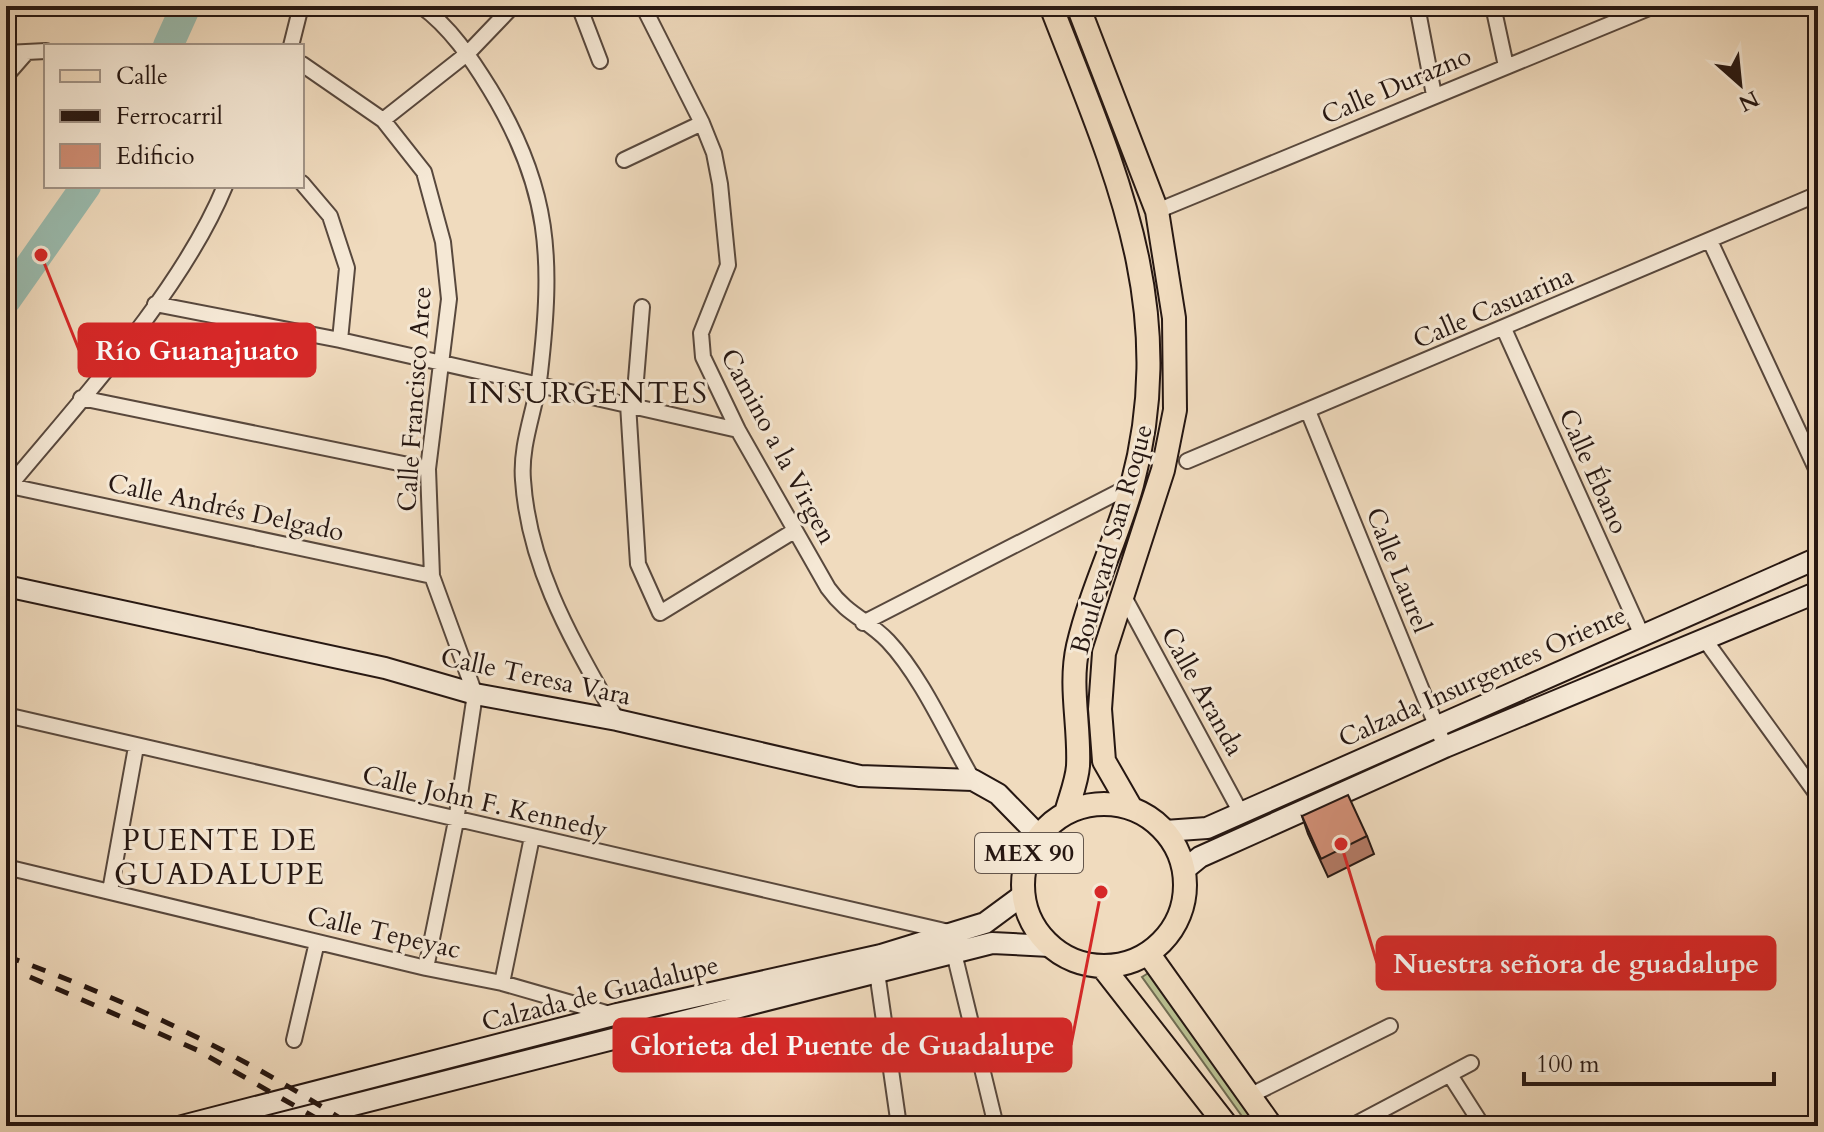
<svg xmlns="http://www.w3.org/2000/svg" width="1824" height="1132" font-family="Cardo,serif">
	<rect width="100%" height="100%" fill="#f0dbbe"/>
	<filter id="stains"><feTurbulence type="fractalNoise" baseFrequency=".0025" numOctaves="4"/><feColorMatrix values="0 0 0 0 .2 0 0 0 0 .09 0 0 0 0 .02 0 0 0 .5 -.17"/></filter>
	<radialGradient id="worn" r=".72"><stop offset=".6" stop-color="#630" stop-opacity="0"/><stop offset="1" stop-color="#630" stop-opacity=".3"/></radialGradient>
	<path fill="#b9c091" stroke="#706c52" stroke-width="2" d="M 1150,972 L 1258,1126 L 1249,1126 L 1142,977 Z"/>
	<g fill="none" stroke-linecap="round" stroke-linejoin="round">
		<path stroke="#9abbae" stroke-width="30" d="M 168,46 L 186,6
			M 6,300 L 86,186"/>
		<g stroke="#58483d" stroke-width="18">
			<path id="street" d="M 421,6 C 450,27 471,58 490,89 C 551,189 553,259 540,373 C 536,409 520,443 523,480 C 529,570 574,643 617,720
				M 579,6 L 600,61
				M 643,6 L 702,123 L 714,153 L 720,184 L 728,265 L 701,333 L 703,357 L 738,430 L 828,588 C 848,616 867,619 888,641 C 922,677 948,737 973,780
				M 1417,6 L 1434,95
				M 1493,6 L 1506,66
				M 291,46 L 301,6
				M 6,53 L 46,51
				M 302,64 L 383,120 L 424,172 L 443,242 L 449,299 L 428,469 L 432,576 L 475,694 L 456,821 L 426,968
				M 6,76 L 27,52
				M 383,120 L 468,53 L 513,6
				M 624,160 L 702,123
				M 302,183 L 330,216 L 347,268 L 340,340
				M 1157,211 L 1654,6
				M 1710,241 L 1818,473
				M 155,304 L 340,340 L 738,430
				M 1504,329 L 1641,633
				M 81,398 L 428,469
				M 628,404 L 638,564 L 660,613 L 794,531
				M 634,404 L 642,307
				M 1308,411 L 1445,747
				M 1187,461 L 1818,194
				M 10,486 L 432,576
				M 6,490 C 79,402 182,291 225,186
				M 1122,593 L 1241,813
				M 863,623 L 1132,485
				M 1705,640 L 1818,796
				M 6,715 L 949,932
				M 6,867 L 426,968 L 502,983 L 655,1027
				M 110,891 L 136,747
				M 954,953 L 996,1126
				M 877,972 L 899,1126
				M 502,983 L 532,837
				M 294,1040 L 317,942
				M 1450,1075 L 1480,1122
				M 1249,1096 L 1390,1026
				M 1813,1125 L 1813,1126
				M 1352,1126 L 1471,1063"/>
		</g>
		<g stroke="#261712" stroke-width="24">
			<path id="secondary" d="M 6,586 L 385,668 L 475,694 L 617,720 L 860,776 L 973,780 L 998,794 L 1039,836
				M 1165,831 L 1207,828 L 1818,558
				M 1184,870 L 1200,857 L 1445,747 L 1818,592
				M 182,1126 L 617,1014 L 881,955 L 985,923 L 1023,895
				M 270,1126 L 992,943 L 1050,946"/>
		</g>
		<g stroke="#261712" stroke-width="26">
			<path id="primary" d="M 1051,6 C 1114,169 1180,306 1132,485 C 1117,539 1091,590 1078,646 C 1069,686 1080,726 1078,766 C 1077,781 1070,798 1066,813
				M 1078,6 L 1157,211 L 1174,318 L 1175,410 L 1163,470 L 1104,653 L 1100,709 L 1104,761 L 1131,808
				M1023 885a81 81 0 1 1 162 0a81 81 0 1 1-162 0Z
				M 1148,953 L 1271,1126
				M 1102,966 L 1227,1126"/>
		</g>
		<use href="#street" stroke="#f5e8d5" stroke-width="14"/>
		<use href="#secondary" stroke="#f5e8d5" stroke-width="20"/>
		<use href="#primary" stroke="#f0dbbe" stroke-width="22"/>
		<path stroke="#261712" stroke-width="5" stroke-dasharray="14 14" stroke-linecap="butt" d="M 6,956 C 127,1000 244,1055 352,1126
			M 30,977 L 197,1050 L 330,1126"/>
	</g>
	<path fill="#b37a65" stroke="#261712" stroke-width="2" d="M 1302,816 L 1367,836 L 1374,854 L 1328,877 L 1308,834 Z"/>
	<path fill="#d08e75" stroke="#261712" stroke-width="2" d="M 1348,795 L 1367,836 L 1321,859 L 1302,816 Z"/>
	<g text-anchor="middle" stroke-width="6" stroke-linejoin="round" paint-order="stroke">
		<rect fill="#f5e8d5" stroke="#64564c" stroke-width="2" x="975" y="833" width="108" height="40" rx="6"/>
		<g font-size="24" font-weight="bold" fill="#261712">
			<text x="1029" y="861">MEX 90</text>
		</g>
		<g font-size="26" fill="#261712" stroke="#f5e8d5">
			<text transform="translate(1396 85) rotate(-23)" y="9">Calle Durazno</text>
			<text transform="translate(1493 307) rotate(-23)" y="9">Calle Casuarina</text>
			<text transform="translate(414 399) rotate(-86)" y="9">Calle Francisco Arce</text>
			<text transform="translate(779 446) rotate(62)" y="9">Camino a la Virgen</text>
			<text transform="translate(1594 471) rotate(66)" y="9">Calle Ébano</text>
			<text transform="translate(226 507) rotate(12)" y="9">Calle Andrés Delgado</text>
			<text transform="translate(1111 539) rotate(-74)" y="9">Boulevard San Roque</text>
			<text transform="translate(1399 570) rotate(68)" y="9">Calle Laurel</text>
			<text transform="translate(536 676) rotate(12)" y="9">Calle Teresa Vara</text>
			<text transform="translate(1482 676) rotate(-24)" y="9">Calzada Insurgentes Oriente</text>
			<text transform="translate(1203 691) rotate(61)" y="9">Calle Aranda</text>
			<text transform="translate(485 802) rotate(13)" y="9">Calle John F. Kennedy</text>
			<text transform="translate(384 932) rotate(13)" y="9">Calle Tepeyac</text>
			<text transform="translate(600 993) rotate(-14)" y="9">Calzada de Guadalupe</text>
		</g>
		<g font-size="30" letter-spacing="2" fill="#261712" stroke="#f5e8d5">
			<text x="588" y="403">INSURGENTES</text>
			<text x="220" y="850">PUENTE DE<tspan x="220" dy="34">GUADALUPE</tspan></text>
		</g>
	</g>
	<path fill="none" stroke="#d62828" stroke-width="3" d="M41 255L79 350M1341 844L1377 963M1101 892L1071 1045"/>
	<g fill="#d62828" stroke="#f5e8d5" stroke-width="3">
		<circle cx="41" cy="255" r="8"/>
		<circle cx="1341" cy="844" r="8"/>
		<circle cx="1101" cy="892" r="8"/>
	</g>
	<g fill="#d62828" stroke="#d62828" stroke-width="3">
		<rect x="79" y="324" width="236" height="52" rx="8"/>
		<rect x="1377" y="937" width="398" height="52" rx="8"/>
		<rect x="614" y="1019" width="457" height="52" rx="8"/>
	</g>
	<g font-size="28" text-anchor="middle" font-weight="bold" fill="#fff">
		<text x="197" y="360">Río Guanajuato</text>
		<text x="1576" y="973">Nuestra señora de guadalupe</text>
		<text x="842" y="1055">Glorieta del Puente de Guadalupe</text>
	</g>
	<rect width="1824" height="1132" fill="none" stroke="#f0dbbe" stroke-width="32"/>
	<rect x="8" y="8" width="1808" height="1116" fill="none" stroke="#261712" stroke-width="4"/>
	<rect x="16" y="16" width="1792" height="1100" fill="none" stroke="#261712" stroke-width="2"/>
	<rect x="44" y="44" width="260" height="144" fill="#f5e8d5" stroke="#a29487" stroke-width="2"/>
	<rect x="60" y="70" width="40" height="12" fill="#f0dbbe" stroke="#a29487" stroke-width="2"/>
	<text x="116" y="84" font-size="24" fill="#261712">Calle</text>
	<rect x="60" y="110" width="40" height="12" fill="#261712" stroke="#a29487" stroke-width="2"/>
	<text x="116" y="124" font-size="24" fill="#261712">Ferrocarril</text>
	<rect x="60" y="144" width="40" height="24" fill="#d08e75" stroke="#a29487" stroke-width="2"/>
	<text x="116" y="164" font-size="24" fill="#261712">Edificio</text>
	<g transform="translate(1740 84) rotate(153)" stroke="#f5e8d5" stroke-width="6" paint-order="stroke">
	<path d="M0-6L14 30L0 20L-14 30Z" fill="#261712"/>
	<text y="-12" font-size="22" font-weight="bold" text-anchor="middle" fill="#261712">N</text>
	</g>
	<path d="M1524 1072v12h250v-12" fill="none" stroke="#261712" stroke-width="4"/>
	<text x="1536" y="1072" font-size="24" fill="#261712" stroke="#f5e8d5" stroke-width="6" paint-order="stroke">100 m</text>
	<rect width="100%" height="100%" filter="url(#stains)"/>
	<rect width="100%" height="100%" fill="url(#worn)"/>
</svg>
